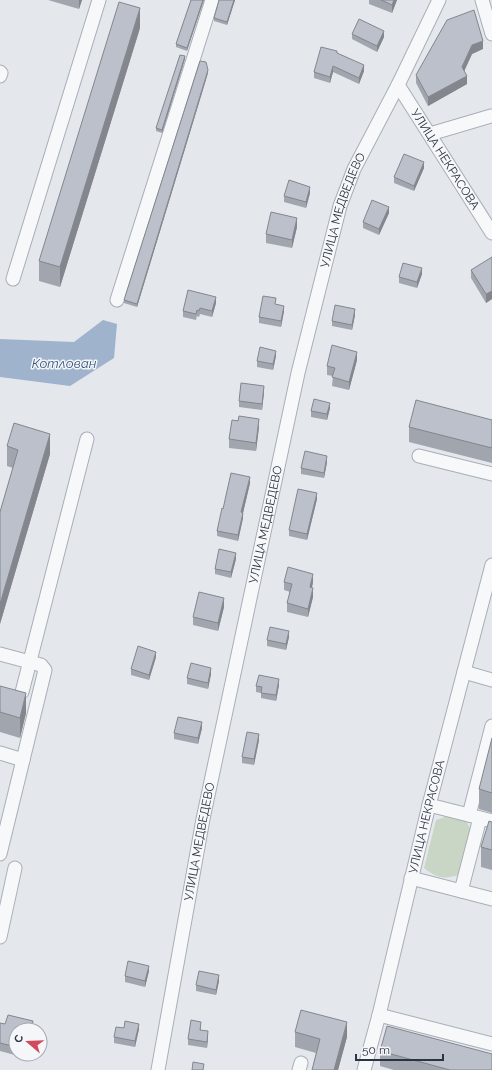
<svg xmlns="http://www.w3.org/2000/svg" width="492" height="1070" font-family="Raleway,sans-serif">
	<rect width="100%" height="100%" fill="#e4e7ec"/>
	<path fill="#c9d6c5" d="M 448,816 L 466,821 L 471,830 L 459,875 C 443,879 438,879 424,868 L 436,820 Z"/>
	<path fill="#9fb4cc" d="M 103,320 L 117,324 L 114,358 L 70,386 L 0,377 L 0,339 L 74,342 Z"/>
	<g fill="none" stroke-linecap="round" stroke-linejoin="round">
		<g stroke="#a9aeb7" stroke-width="15">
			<g id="minor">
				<path d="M 482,0 L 492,34"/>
				<path d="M 0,72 L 1,73 L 0,76"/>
				<path id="s1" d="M 398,85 L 492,233"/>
				<path d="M 430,134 L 491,116"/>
				<path d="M 13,279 L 99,0"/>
				<path d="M 117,300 L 212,0"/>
				<path d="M 419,456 L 492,474"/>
				<path d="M 0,654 L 41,665 L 45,670 L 0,854"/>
				<path d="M 464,672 L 492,680"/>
				<path d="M 22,692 L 87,439"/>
				<path d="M 0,753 L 23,760"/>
				<path d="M 429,805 L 492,821"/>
				<path d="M 469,815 L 492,726"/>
				<path d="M 411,878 L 492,899"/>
				<path d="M 461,891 L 480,818"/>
				<path d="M 0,937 L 15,868"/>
				<path d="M 379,1015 L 492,1044"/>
				<path id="s2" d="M 158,1070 L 203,819 L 298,373 L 340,206 L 354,169 L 398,85 L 439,0"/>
				<path d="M 299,1070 L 301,1063"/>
				<path id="s3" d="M 364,1070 L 379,1015 L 429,805 L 492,565"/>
			</g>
		</g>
		<use href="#minor" stroke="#f7f8fa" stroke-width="13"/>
	</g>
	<path fill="#a1a5ae" d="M 48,0 L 82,0 L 79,9 Z
		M 191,0 L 187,51 L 176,47 L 176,44 Z
		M 219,0 L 235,0 L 227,25 L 214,21 L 214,18 Z
		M 369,0 L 397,0 L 392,13 L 369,4 Z
		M 140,28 L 60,287 L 39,281 L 39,261 Z
		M 352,34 L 384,37 L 377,52 L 352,39 Z
		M 483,49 L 472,54 L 464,71 L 467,84 L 428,106 L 416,83 L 416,75 Z
		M 337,53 L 364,71 L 359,84 L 333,72 L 330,83 L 314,78 L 314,72 Z
		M 185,59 L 162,133 L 156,131 L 156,128 Z
		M 208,73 L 137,307 L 124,303 L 124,300 Z
		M 424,168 L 414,191 L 394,183 L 394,177 Z
		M 310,193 L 306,208 L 284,202 L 284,196 Z
		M 389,213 L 379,235 L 363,228 L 363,222 Z
		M 297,227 L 292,248 L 266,243 L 266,234 Z
		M 492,258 L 492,299 L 486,303 L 471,278 L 471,270 Z
		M 422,274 L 417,288 L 399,283 L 399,277 Z
		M 216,303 L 212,317 L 200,314 L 199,317 L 197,316 L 196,320 L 183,317 L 183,311 Z
		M 276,304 L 284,311 L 281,327 L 259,323 L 259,317 Z
		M 355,315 L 352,330 L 332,326 L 332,321 Z
		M 276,356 L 273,370 L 257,367 L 257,361 Z
		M 357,360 L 349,390 L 332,386 L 333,376 L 327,375 L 327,366 Z
		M 264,392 L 262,410 L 239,407 L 239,401 Z
		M 330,408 L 327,420 L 311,417 L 311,411 Z
		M 492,420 L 492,463 L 409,442 L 409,427 Z
		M 259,427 L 256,451 L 229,448 L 229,439 Z
		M 7,446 L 50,454 L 0,624 L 0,512 L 13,468 L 7,466 Z
		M 327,462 L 324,478 L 301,474 L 301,468 Z
		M 250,483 L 243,513 L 243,518 L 238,541 L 217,536 L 217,531 L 223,509 Z
		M 317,499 L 307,540 L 289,536 L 289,530 Z
		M 236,559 L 231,578 L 215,574 L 215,569 Z
		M 284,582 L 313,582 L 312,588 L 313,597 L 308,617 L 287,612 L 287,603 L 290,592 L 284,590 Z
		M 224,607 L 218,631 L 193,625 L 193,617 Z
		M 289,637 L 286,650 L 267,646 L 267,640 Z
		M 156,657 L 149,680 L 131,675 L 131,669 Z
		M 211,674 L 208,689 L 187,684 L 187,678 Z
		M 279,685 L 276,701 L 261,698 L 261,693 L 256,692 L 256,686 Z
		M 0,686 L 26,713 L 20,738 L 0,732 Z
		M 202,728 L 198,744 L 174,739 L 174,733 Z
		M 492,738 L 492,813 L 479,809 L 479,789 Z
		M 259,740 L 254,765 L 242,763 L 242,757 Z
		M 492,822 L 492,870 L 481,867 L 481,847 Z
		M 149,971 L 145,987 L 125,982 L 125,976 Z
		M 219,981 L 216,995 L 196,991 L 196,985 Z
		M 0,1023 L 16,1030 L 16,1054 L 27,1054 L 26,1058 L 0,1051 Z
		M 201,1027 L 201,1030 L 208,1037 L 207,1048 L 188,1045 L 188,1039 Z
		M 124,1028 L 139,1029 L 135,1047 L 114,1043 L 114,1037 Z
		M 295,1032 L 347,1037 L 338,1070 L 312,1070 L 316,1053 L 295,1047 Z
		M 380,1051 L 492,1070 L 394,1070 L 380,1066 Z"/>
	<path fill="#83868d" d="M 79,0 L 82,0 L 79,9 Z
		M 203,0 L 204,0 L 187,51 L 187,48 Z
		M 234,0 L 235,0 L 227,25 L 227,22 Z
		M 394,0 L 397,0 L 392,13 L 392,5 Z
		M 140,8 L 140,28 L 60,287 L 60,267 Z
		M 384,31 L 384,37 L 377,52 L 377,46 Z
		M 483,41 L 483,49 L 472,54 L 462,76 L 462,67 L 472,45 Z
		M 185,56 L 185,59 L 162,133 L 162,130 Z
		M 364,65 L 364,71 L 359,84 L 359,78 Z
		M 333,66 L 333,72 L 330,83 L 330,77 Z
		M 208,70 L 208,73 L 137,307 L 137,304 Z
		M 467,76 L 467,84 L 428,106 L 428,97 Z
		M 424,162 L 424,168 L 414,191 L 414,186 Z
		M 310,187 L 310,193 L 306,208 L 306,202 Z
		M 389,207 L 389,213 L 379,235 L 379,229 Z
		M 297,218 L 297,227 L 292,248 L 292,240 Z
		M 422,268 L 422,274 L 417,288 L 417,282 Z
		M 492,291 L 492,299 L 486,303 L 486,294 Z
		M 216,297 L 216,303 L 212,317 L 212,311 Z
		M 284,306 L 284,311 L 281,327 L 281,321 Z
		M 355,309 L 355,315 L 352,330 L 352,325 Z
		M 276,351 L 276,356 L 273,370 L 273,364 Z
		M 357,352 L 357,360 L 349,390 L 349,382 Z
		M 264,386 L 264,392 L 262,410 L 262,404 Z
		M 330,403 L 330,408 L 327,420 L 327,414 Z
		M 259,419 L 259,427 L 256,451 L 256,443 Z
		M 50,434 L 50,454 L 0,624 L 0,604 Z
		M 327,456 L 327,462 L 324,478 L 324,473 Z
		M 250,477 L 250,483 L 243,513 L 243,518 L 238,541 L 238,535 L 241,512 Z
		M 317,493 L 317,499 L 307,540 L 307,534 Z
		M 236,553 L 236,559 L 231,578 L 231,572 Z
		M 313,574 L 313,582 L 310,596 L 310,587 Z
		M 313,588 L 313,597 L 308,617 L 308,609 Z
		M 224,598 L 224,607 L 218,631 L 218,623 Z
		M 289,631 L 289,637 L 286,650 L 286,644 Z
		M 156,652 L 156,657 L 149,680 L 149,675 Z
		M 211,668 L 211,674 L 208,689 L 208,683 Z
		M 279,679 L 279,685 L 276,701 L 276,695 Z
		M 26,693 L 26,713 L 20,738 L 20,718 Z
		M 202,722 L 202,728 L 198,744 L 198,738 Z
		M 259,734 L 259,740 L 254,765 L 254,759 Z
		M 149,966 L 149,971 L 145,987 L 145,981 Z
		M 219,975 L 219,981 L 216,995 L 216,990 Z
		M 33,1021 L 33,1030 L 31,1030 Z
		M 347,1022 L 347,1037 L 338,1070 L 334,1070 Z
		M 139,1024 L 139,1029 L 135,1047 L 135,1041 Z
		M 208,1031 L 208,1037 L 207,1048 L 207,1042 Z"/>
	<path fill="#bbc0ca" stroke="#83868d" d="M 191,0 L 203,0 L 187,48 L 176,44 Z
		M 219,0 L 234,0 L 227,22 L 214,18 Z
		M 381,0 L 394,0 L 392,5 Z
		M 119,2 L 140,8 L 60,267 L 39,261 Z
		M 474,10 L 483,41 L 472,45 L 462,67 L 467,76 L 428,97 L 416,75 L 447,20 Z
		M 359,19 L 384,31 L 377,46 L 352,34 Z
		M 321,47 L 337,51 L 337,53 L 364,65 L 359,78 L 333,66 L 330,77 L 314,72 Z
		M 180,55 L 185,56 L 162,130 L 156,128 Z
		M 200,61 L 206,62 L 208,70 L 137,304 L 124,300 Z
		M 404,154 L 424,162 L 414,186 L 394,177 Z
		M 289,180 L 310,187 L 306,202 L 284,196 Z
		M 372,200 L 389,207 L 379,229 L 363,222 Z
		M 271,212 L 297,218 L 292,240 L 266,234 Z
		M 492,257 L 492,291 L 486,294 L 471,270 Z
		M 403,263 L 422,268 L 417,282 L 399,277 Z
		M 188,290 L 216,297 L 212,311 L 200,308 L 199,311 L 197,310 L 196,314 L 183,311 Z
		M 263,296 L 276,298 L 275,304 L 284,306 L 281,321 L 259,317 Z
		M 335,305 L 355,309 L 352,325 L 332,321 Z
		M 332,345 L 357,352 L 349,382 L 332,377 L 335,368 L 327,366 Z
		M 260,347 L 276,351 L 273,364 L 257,361 Z
		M 241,383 L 264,386 L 262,404 L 239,401 Z
		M 314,399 L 330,403 L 327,414 L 311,411 Z
		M 416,400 L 492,420 L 492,448 L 409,427 Z
		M 239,416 L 259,419 L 256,443 L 229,439 L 232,420 L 238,421 Z
		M 14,423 L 50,434 L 0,604 L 0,512 L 18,450 L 7,446 Z
		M 305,451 L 327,456 L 324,473 L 301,468 Z
		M 231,473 L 250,477 L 241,512 L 243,513 L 238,535 L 217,531 L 222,508 L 223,509 Z
		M 298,489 L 317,493 L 307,534 L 289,530 Z
		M 219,549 L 236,553 L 231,572 L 215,569 Z
		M 288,567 L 313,574 L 310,587 L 313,588 L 308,609 L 287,603 L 292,584 L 284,582 Z
		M 199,592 L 224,598 L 218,623 L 193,617 Z
		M 270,627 L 289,631 L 286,644 L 267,640 Z
		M 138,646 L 156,652 L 149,675 L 131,669 Z
		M 191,663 L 211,668 L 208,683 L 187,678 Z
		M 259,675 L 279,679 L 276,695 L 261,693 L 262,687 L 256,686 Z
		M 0,686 L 26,693 L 20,718 L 0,712 Z
		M 178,717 L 202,722 L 198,738 L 174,733 Z
		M 247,732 L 259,734 L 254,759 L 242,757 Z
		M 492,738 L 492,793 L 479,789 Z
		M 489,821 L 492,822 L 492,850 L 481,847 Z
		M 128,961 L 149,966 L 145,981 L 125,976 Z
		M 199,971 L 219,975 L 216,990 L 196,985 Z
		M 301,1010 L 347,1022 L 334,1070 L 312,1070 L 320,1039 L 295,1032 Z
		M 8,1015 L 33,1021 L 31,1030 L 16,1030 L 16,1047 L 0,1043 L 0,1023 L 5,1024 Z
		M 191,1020 L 201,1022 L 200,1030 L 208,1031 L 207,1042 L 188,1039 Z
		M 125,1021 L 139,1024 L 135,1041 L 114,1037 L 116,1027 L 124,1028 Z
		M 387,1026 L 492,1054 L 492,1070 L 450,1070 L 380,1051 Z
		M 193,1062 L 204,1064 L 203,1070 L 192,1070 Z"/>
	<g text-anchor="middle" stroke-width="3" stroke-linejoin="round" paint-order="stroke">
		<g font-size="12" fill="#2b3445" stroke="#f4f6f9">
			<text dy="4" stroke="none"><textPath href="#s1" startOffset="88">УЛИЦА НЕКРАСОВА</textPath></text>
			<text dy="4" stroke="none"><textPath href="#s2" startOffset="880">УЛИЦА МЕДВЕДЕВО</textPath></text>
			<text dy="4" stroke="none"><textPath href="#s2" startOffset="556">УЛИЦА МЕДВЕДЕВО</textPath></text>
			<text dy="4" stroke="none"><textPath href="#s3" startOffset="261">УЛИЦА НЕКРАСОВА</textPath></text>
			<text dy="4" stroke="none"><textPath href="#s2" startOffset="232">УЛИЦА МЕДВЕДЕВО</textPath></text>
		</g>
		<g font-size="13" font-style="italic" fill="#34527a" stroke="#f4f6f9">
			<text x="64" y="368">Котлован</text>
		</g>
	</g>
	<g transform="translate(28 1042) rotate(289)"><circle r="19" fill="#f4f6f9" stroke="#a4a8b1"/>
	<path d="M0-3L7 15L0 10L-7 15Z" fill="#d1495b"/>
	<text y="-6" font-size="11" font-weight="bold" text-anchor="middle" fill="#2b3445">С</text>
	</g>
	<path d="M356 1054v6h87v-6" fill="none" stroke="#2b3445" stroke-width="2"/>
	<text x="362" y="1054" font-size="12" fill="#2b3445" stroke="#f4f6f9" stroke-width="3" paint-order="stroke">50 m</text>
</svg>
